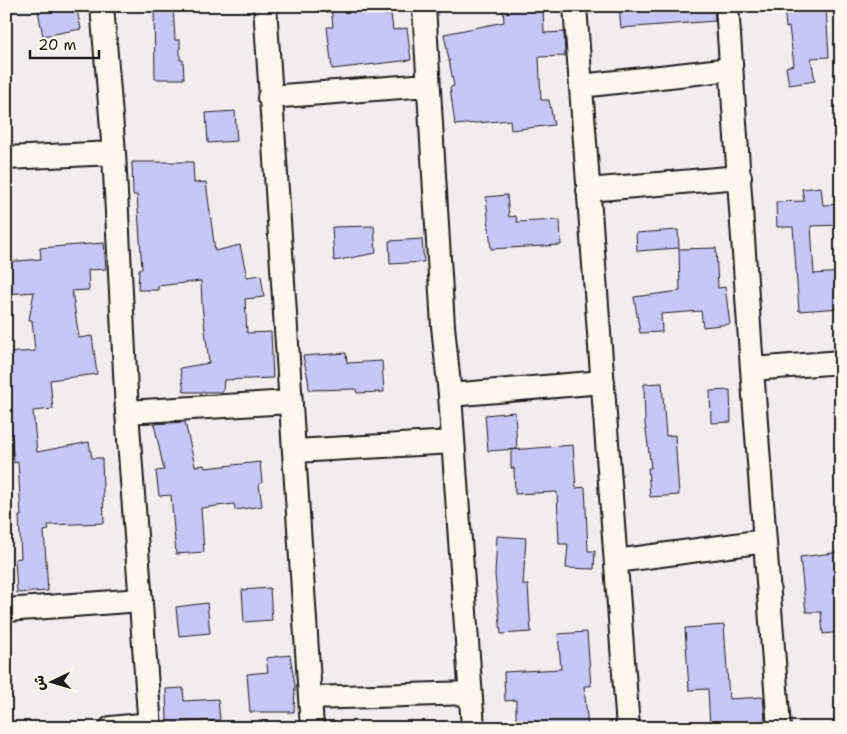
<svg xmlns="http://www.w3.org/2000/svg" width="847" height="734" font-family="'Shantell Sans','Playpen Sans Arabic',sans-serif">
	<rect width="100%" height="100%" fill="#f1edee"/>
	<filter id="ink" filterUnits="userSpaceOnUse"><feTurbulence type="fractalNoise" baseFrequency=".02" numOctaves="2"/><feDisplacementMap in="SourceGraphic" scale="10" xChannelSelector="R" yChannelSelector="G"/><feConvolveMatrix kernelMatrix="1 2 1 2 8 2 1 2 1" color-interpolation-filters="sRGB"/></filter>
	<g filter="url(#ink)">
		<path fill="#c8c5f7" stroke="#1c1c1c" d="M 37,6 L 76,6 L 81,29 L 43,36 Z
			M 154,6 L 173,6 L 175,40 L 180,40 L 180,60 L 183,60 L 184,79 L 155,79 Z
			M 331,6 L 384,6 L 385,15 L 391,14 L 393,30 L 407,28 L 411,60 L 332,69 L 327,27 L 333,27 Z
			M 512,6 L 543,6 L 544,33 L 564,32 L 565,56 L 539,57 L 541,100 L 549,100 L 554,125 L 511,130 L 510,120 L 455,125 L 450,87 L 454,86 L 444,34 L 504,22 L 503,9 L 512,8 Z
			M 619,6 L 714,6 L 715,21 L 621,28 Z
			M 784,6 L 803,6 L 803,9 L 826,7 L 829,57 L 811,58 L 815,81 L 789,85 L 786,67 L 794,65 L 789,27 L 786,28 Z
			M 235,111 L 237,141 L 208,143 L 206,113 Z
			M 132,162 L 193,162 L 194,183 L 206,182 L 215,251 L 240,245 L 247,277 L 261,275 L 264,297 L 245,299 L 247,333 L 271,332 L 273,378 L 224,380 L 223,392 L 184,392 L 180,368 L 209,363 L 202,305 L 201,281 L 158,286 L 158,290 L 138,290 L 139,269 L 142,269 L 137,195 L 133,195 Z
			M 821,187 L 823,205 L 840,204 L 841,225 L 811,226 L 814,274 L 841,272 L 841,308 L 799,311 L 793,227 L 777,227 L 776,202 L 804,201 L 802,189 Z
			M 507,195 L 509,217 L 516,216 L 517,222 L 560,220 L 561,245 L 491,249 L 486,197 Z
			M 374,226 L 376,253 L 334,261 L 332,227 Z
			M 678,230 L 679,248 L 637,251 L 636,233 Z
			M 422,239 L 424,262 L 390,264 L 389,241 Z
			M 104,243 L 106,269 L 88,270 L 89,290 L 72,291 L 79,338 L 92,336 L 97,374 L 50,380 L 53,409 L 33,411 L 37,452 L 89,442 L 92,458 L 102,458 L 104,523 L 48,525 L 49,530 L 44,531 L 48,591 L 17,593 L 15,559 L 21,558 L 19,516 L 21,516 L 18,462 L 14,463 L 8,406 L 6,353 L 35,351 L 32,320 L 29,320 L 34,292 L 6,294 L 6,262 L 41,259 L 40,248 Z
			M 716,248 L 718,288 L 725,287 L 730,324 L 703,327 L 701,311 L 661,314 L 662,332 L 640,333 L 634,297 L 680,291 L 679,249 Z
			M 346,353 L 347,363 L 382,361 L 384,392 L 357,393 L 356,389 L 309,390 L 308,379 L 303,356 Z
			M 662,383 L 666,436 L 675,435 L 679,495 L 650,497 L 648,468 L 651,468 L 645,423 L 644,384 Z
			M 730,390 L 731,422 L 711,423 L 710,391 Z
			M 515,412 L 517,449 L 488,451 L 485,415 Z
			M 185,422 L 195,466 L 204,465 L 205,468 L 260,462 L 262,483 L 259,484 L 262,506 L 235,510 L 234,504 L 201,508 L 204,552 L 176,554 L 171,495 L 159,496 L 156,471 L 164,470 L 154,424 Z
			M 573,445 L 576,488 L 585,487 L 588,551 L 595,551 L 594,569 L 566,568 L 568,544 L 559,544 L 557,492 L 515,494 L 514,468 L 511,468 L 511,450 Z
			M 497,536 L 526,538 L 523,585 L 528,585 L 531,632 L 501,634 L 495,575 Z
			M 841,552 L 841,632 L 823,634 L 821,612 L 806,612 L 800,557 Z
			M 270,588 L 272,620 L 244,622 L 242,590 Z
			M 207,603 L 210,633 L 179,636 L 176,607 Z
			M 724,625 L 729,699 L 763,697 L 765,720 L 757,721 L 757,728 L 710,728 L 708,689 L 689,690 L 685,628 Z
			M 587,632 L 591,686 L 584,686 L 588,728 L 516,728 L 516,700 L 505,701 L 504,672 L 561,669 L 558,634 Z
			M 290,655 L 295,686 L 294,712 L 250,712 L 247,674 L 268,672 L 266,658 Z
			M 183,688 L 184,701 L 218,699 L 220,720 L 167,723 L 166,689 Z"/>
		<g fill="none" stroke-linecap="round" stroke-linejoin="round">
			<g stroke="#1c1c1c" stroke-width="26">
				<path id="street" d="M 102,6 L 114,153 L 127,412 L 150,728
					M 265,6 L 312,728
					M 424,6 L 443,326 L 450,395 L 473,728
					M 575,6 L 628,728
					M 727,6 L 752,369 L 779,728
					M 581,86 L 731,69
					M 269,97 L 428,85
					M 6,158 L 114,153
					M 588,190 L 740,177
					M 752,369 L 841,362
					M 450,395 L 603,382
					M 127,412 L 290,402
					M 295,451 L 453,442
					M 616,561 L 765,541
					M 6,610 L 141,600
					M 310,698 L 470,693
					M 111,728 L 150,724"/>
			</g>
			<use href="#street" stroke="#fbf7ec" stroke-width="22"/>
		</g>
	</g>
	<rect width="847" height="734" fill="none" stroke="#fbf7ec" stroke-width="25"/>
	<rect x="12" y="12" width="822" height="709" fill="none" stroke="#1c1c1c" stroke-width="2" filter="url(#ink)"/>
	<g transform="translate(52 682) rotate(265)" stroke="#fbf7ec" stroke-width="4" paint-order="stroke">
	<path d="M0-4L9 19L0 12L-9 19Z" fill="#1c1c1c"/>
	<text y="-8" font-size="14" font-weight="bold" text-anchor="middle" fill="#1c1c1c">ش</text>
	</g>
	<path d="M30 50v8h69v-8" fill="none" stroke="#1c1c1c" stroke-width="2.5"/>
	<text x="38" y="50" font-size="15" fill="#1c1c1c" stroke="#fbf7ec" stroke-width="4" paint-order="stroke">20 m</text>
</svg>
